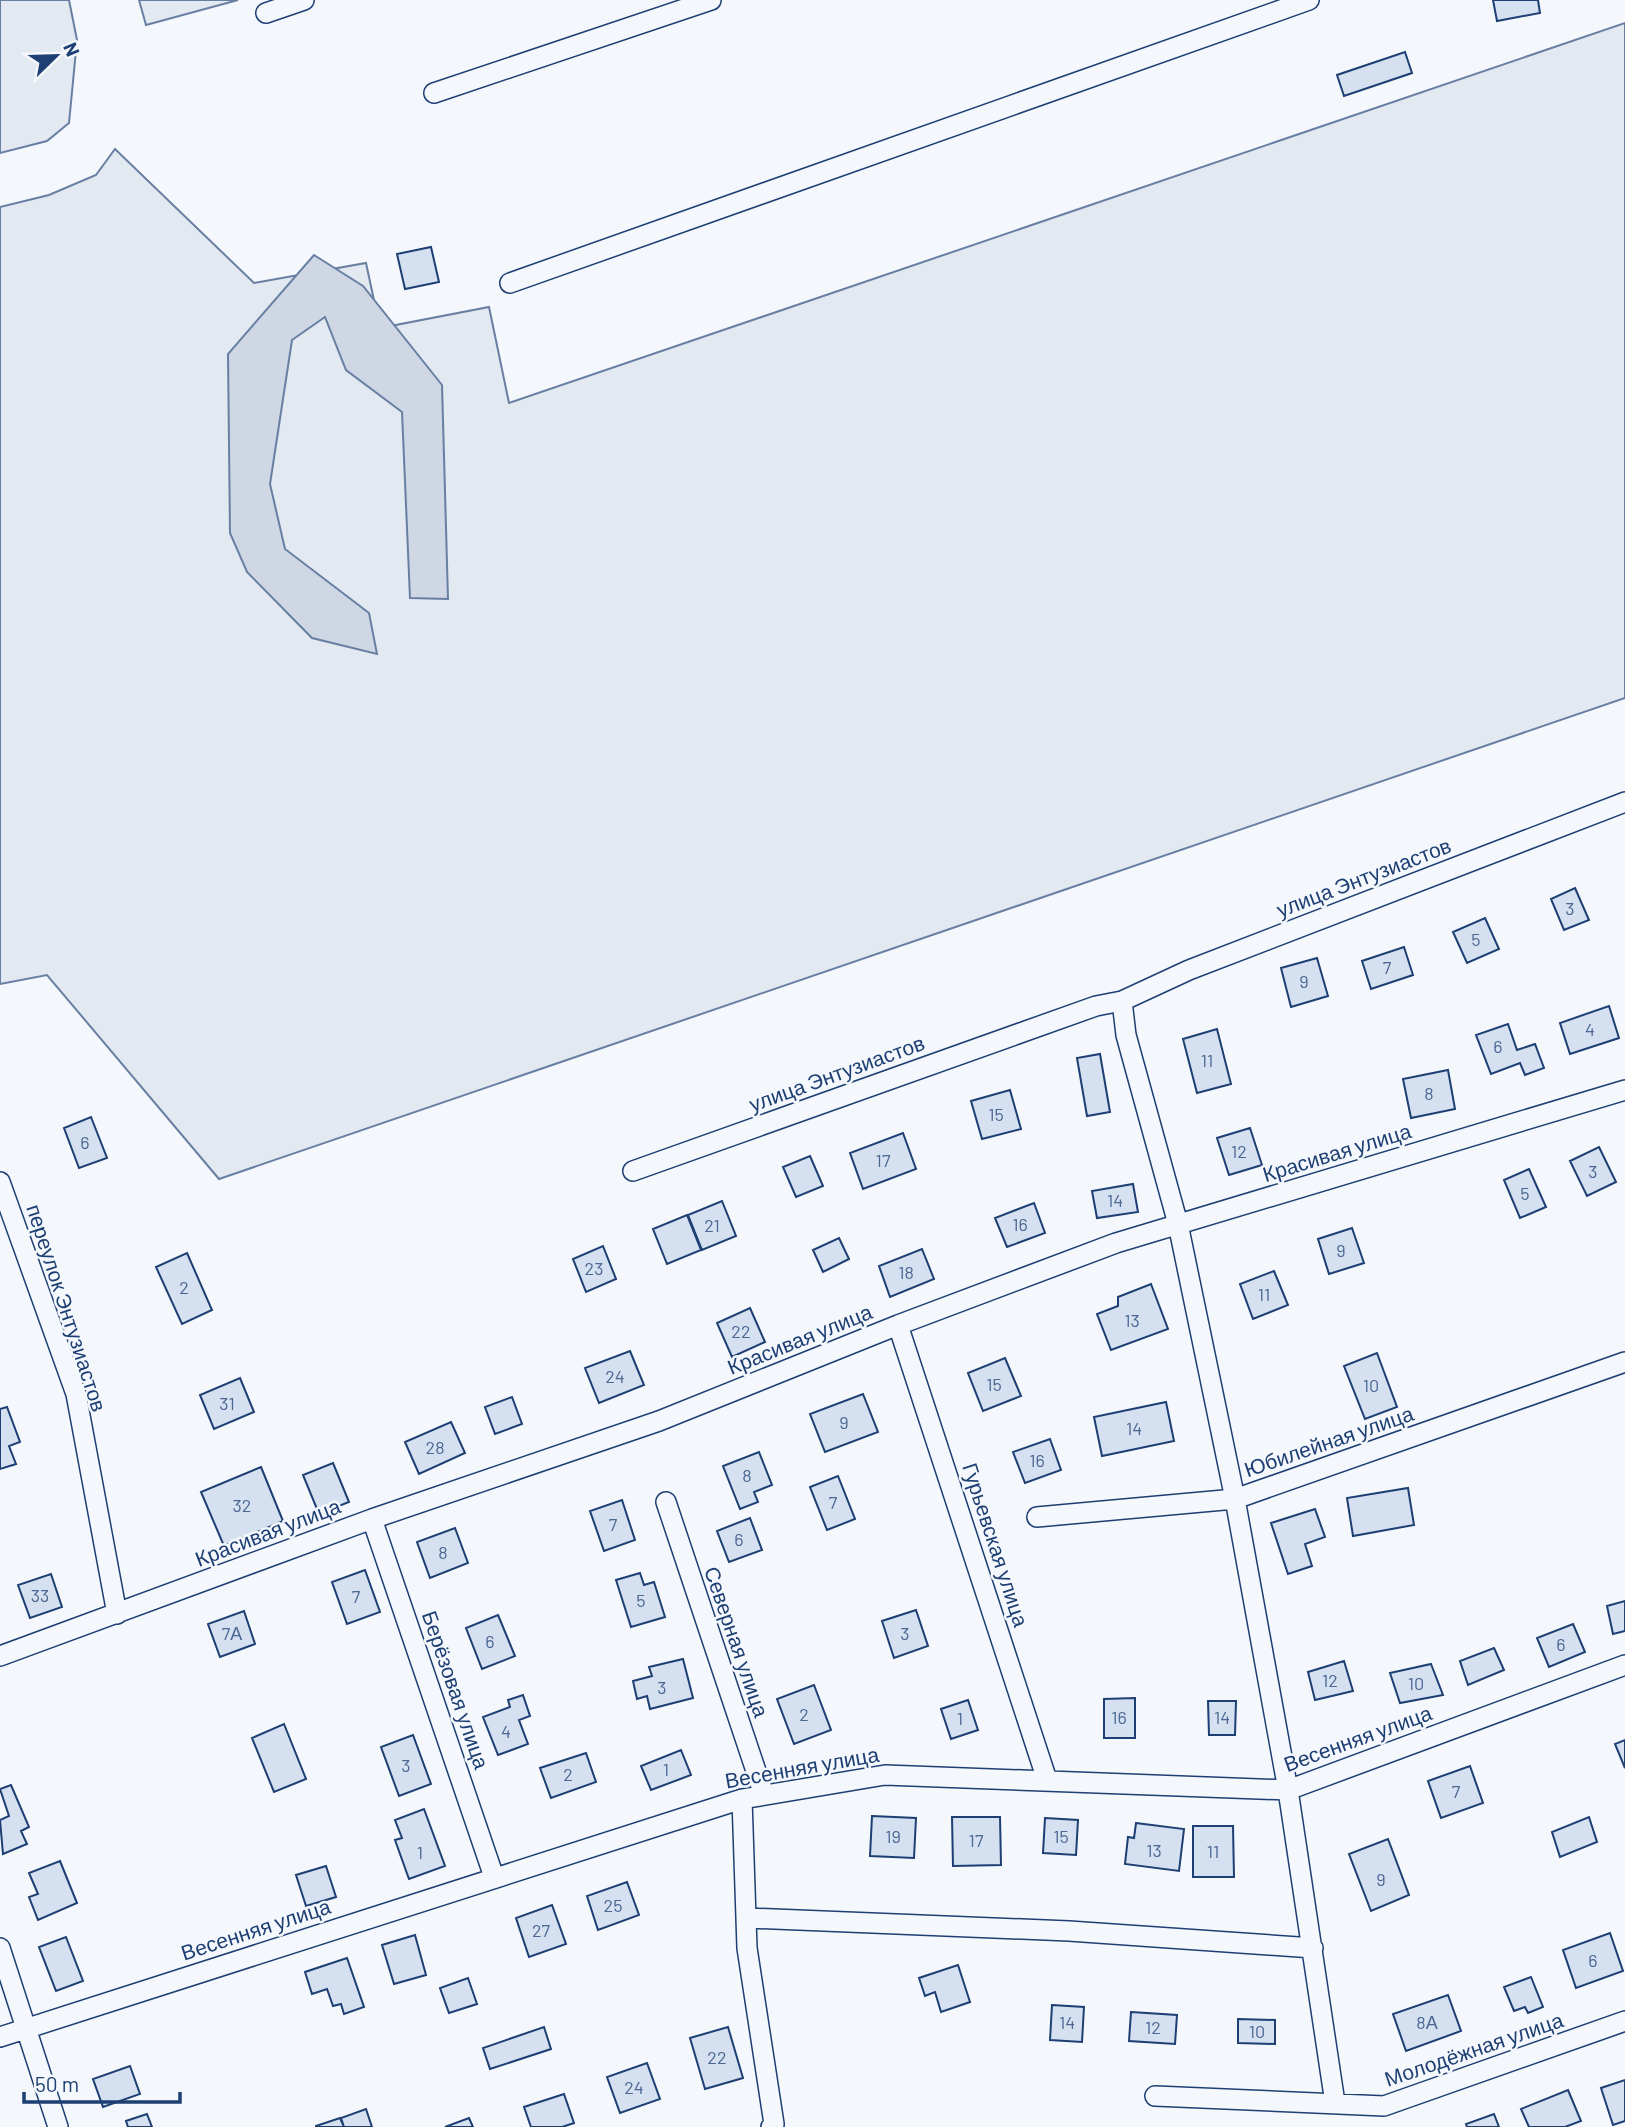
<svg xmlns="http://www.w3.org/2000/svg" width="1625" height="2127" font-family="Barlow,sans-serif">
	<rect width="100%" height="100%" fill="#f4f7fb"/>
	<path fill="#e3e9f0" stroke="#687fa3" stroke-width="2" d="M 0,0 L 69,0 L 77,40 L 69,123 L 47,141 L 0,153 Z
		M 139,0 L 238,0 L 146,25 Z
		M 1625,23 L 1625,698 L 219,1179 L 47,975 L 0,984 L 0,207 L 49,195 L 96,175 L 115,149 L 254,283 L 366,263 L 380,328 L 489,307 L 509,403 Z"/>
	<path fill="#cfd7e4" stroke="#687fa3" stroke-width="2" d="M 314,255 L 363,286 L 442,385 L 448,599 L 410,598 L 402,412 L 346,370 L 325,317 L 292,340 L 270,484 L 285,549 L 369,613 L 377,654 L 312,638 L 247,572 L 230,533 L 228,354 Z"/>
	<path fill="#d5e0f0" stroke="#1d3f73" stroke-width="2" d="M 1493,0 L 1538,0 L 1540,13 L 1497,21 Z
		M 1405,52 L 1412,73 L 1344,96 L 1337,75 Z
		M 431,247 L 439,282 L 405,289 L 397,254 Z
		M 1575,888 L 1589,920 L 1564,930 L 1551,899 Z
		M 1485,918 L 1499,949 L 1467,963 L 1453,932 Z
		M 1404,947 L 1413,975 L 1371,989 L 1362,961 Z
		M 1317,958 L 1328,996 L 1291,1007 L 1281,968 Z
		M 1609,1006 L 1619,1038 L 1570,1054 L 1560,1023 Z
		M 1508,1024 L 1517,1050 L 1535,1044 L 1544,1068 L 1525,1075 L 1520,1063 L 1491,1074 L 1476,1035 Z
		M 1217,1029 L 1231,1084 L 1197,1093 L 1183,1039 Z
		M 1100,1054 L 1110,1112 L 1087,1116 L 1077,1058 Z
		M 1448,1070 L 1455,1109 L 1411,1118 L 1403,1079 Z
		M 1010,1090 L 1021,1129 L 982,1139 L 971,1101 Z
		M 91,1117 L 107,1158 L 79,1168 L 64,1128 Z
		M 1250,1128 L 1262,1165 L 1229,1175 L 1217,1138 Z
		M 903,1133 L 916,1169 L 863,1189 L 850,1153 Z
		M 1599,1147 L 1616,1182 L 1587,1196 L 1570,1161 Z
		M 810,1156 L 823,1186 L 796,1197 L 783,1167 Z
		M 1529,1169 L 1546,1207 L 1520,1218 L 1504,1180 Z
		M 1133,1184 L 1138,1212 L 1097,1218 L 1092,1191 Z
		M 722,1201 L 736,1236 L 702,1250 L 688,1215 Z
		M 1034,1203 L 1045,1233 L 1007,1247 L 995,1218 Z
		M 687,1215 L 701,1250 L 667,1264 L 653,1229 Z
		M 1352,1228 L 1364,1263 L 1329,1274 L 1318,1239 Z
		M 839,1238 L 849,1259 L 823,1272 L 813,1250 Z
		M 603,1246 L 616,1279 L 586,1292 L 573,1259 Z
		M 922,1249 L 934,1279 L 890,1297 L 879,1266 Z
		M 187,1253 L 212,1310 L 182,1324 L 156,1267 Z
		M 1274,1271 L 1288,1305 L 1253,1319 L 1240,1284 Z
		M 1151,1284 L 1168,1329 L 1111,1350 L 1097,1314 L 1118,1306 L 1118,1297 Z
		M 750,1308 L 765,1342 L 732,1357 L 717,1323 Z
		M 630,1351 L 644,1385 L 599,1403 L 585,1368 Z
		M 1377,1353 L 1397,1407 L 1365,1419 L 1344,1366 Z
		M 1005,1358 L 1021,1396 L 983,1411 L 968,1373 Z
		M 240,1378 L 254,1412 L 214,1429 L 200,1395 Z
		M 863,1394 L 878,1432 L 825,1452 L 810,1414 Z
		M 512,1397 L 522,1424 L 495,1434 L 485,1407 Z
		M 1166,1402 L 1174,1441 L 1102,1456 L 1094,1417 Z
		M 7,1407 L 20,1442 L 9,1446 L 16,1464 L 0,1469 L 0,1409 Z
		M 451,1422 L 465,1453 L 419,1474 L 405,1442 Z
		M 1050,1439 L 1061,1470 L 1025,1483 L 1013,1452 Z
		M 759,1452 L 772,1485 L 754,1492 L 758,1502 L 740,1509 L 723,1466 Z
		M 333,1463 L 349,1502 L 319,1514 L 303,1475 Z
		M 261,1467 L 283,1521 L 224,1546 L 201,1492 Z
		M 838,1476 L 855,1519 L 827,1530 L 810,1487 Z
		M 1408,1488 L 1414,1525 L 1353,1536 L 1347,1498 Z
		M 622,1500 L 635,1540 L 604,1551 L 590,1511 Z
		M 1315,1509 L 1325,1537 L 1305,1544 L 1312,1566 L 1288,1574 L 1271,1523 Z
		M 750,1518 L 762,1550 L 729,1562 L 717,1531 Z
		M 455,1528 L 468,1563 L 430,1578 L 417,1542 Z
		M 365,1570 L 380,1612 L 347,1624 L 332,1582 Z
		M 640,1573 L 644,1585 L 654,1582 L 665,1617 L 631,1627 L 616,1580 Z
		M 51,1574 L 62,1607 L 30,1618 L 18,1585 Z
		M 1625,1601 L 1625,1631 L 1613,1634 L 1607,1606 Z
		M 916,1610 L 928,1646 L 894,1658 L 882,1621 Z
		M 244,1611 L 255,1644 L 220,1657 L 208,1624 Z
		M 498,1615 L 515,1656 L 482,1669 L 466,1628 Z
		M 1573,1624 L 1585,1652 L 1549,1667 L 1537,1638 Z
		M 1494,1648 L 1504,1670 L 1468,1685 L 1460,1661 Z
		M 683,1659 L 693,1698 L 650,1709 L 647,1696 L 637,1699 L 633,1681 L 652,1676 L 649,1667 Z
		M 1344,1661 L 1353,1691 L 1315,1700 L 1308,1672 Z
		M 1431,1664 L 1443,1695 L 1400,1703 L 1390,1673 Z
		M 814,1685 L 831,1730 L 794,1744 L 777,1699 Z
		M 523,1695 L 530,1716 L 519,1720 L 528,1744 L 498,1755 L 483,1717 L 510,1707 L 508,1700 Z
		M 1135,1698 L 1135,1738 L 1104,1738 L 1104,1699 Z
		M 968,1700 L 978,1730 L 951,1739 L 941,1709 Z
		M 1208,1701 L 1236,1701 L 1235,1735 L 1209,1735 Z
		M 284,1724 L 306,1779 L 274,1792 L 252,1738 Z
		M 413,1735 L 431,1784 L 399,1796 L 381,1747 Z
		M 1625,1740 L 1625,1768 L 1615,1744 Z
		M 681,1750 L 691,1775 L 651,1790 L 641,1766 Z
		M 586,1753 L 596,1782 L 551,1798 L 540,1768 Z
		M 1470,1766 L 1483,1803 L 1441,1818 L 1428,1781 Z
		M 11,1785 L 29,1827 L 21,1831 L 27,1844 L 3,1854 L 0,1820 L 9,1816 L 0,1789 Z
		M 424,1809 L 445,1866 L 409,1879 L 395,1840 L 402,1838 L 395,1820 Z
		M 872,1816 L 916,1818 L 914,1858 L 870,1856 Z
		M 952,1817 L 1000,1817 L 1001,1865 L 953,1866 Z
		M 1589,1817 L 1597,1842 L 1560,1857 L 1552,1832 Z
		M 1045,1818 L 1078,1820 L 1076,1855 L 1043,1853 Z
		M 1136,1823 L 1184,1829 L 1179,1871 L 1125,1864 L 1128,1837 L 1134,1838 Z
		M 1193,1826 L 1233,1826 L 1234,1877 L 1193,1877 Z
		M 1388,1839 L 1409,1895 L 1371,1911 L 1349,1854 Z
		M 60,1861 L 77,1903 L 38,1920 L 29,1897 L 38,1894 L 29,1873 Z
		M 326,1866 L 336,1897 L 306,1906 L 296,1875 Z
		M 627,1882 L 639,1915 L 598,1930 L 587,1896 Z
		M 552,1905 L 566,1944 L 529,1957 L 516,1918 Z
		M 1610,1933 L 1623,1971 L 1576,1988 L 1563,1950 Z
		M 415,1935 L 426,1975 L 394,1984 L 382,1945 Z
		M 66,1937 L 83,1981 L 56,1991 L 39,1947 Z
		M 347,1958 L 364,2007 L 344,2014 L 341,2004 L 333,2006 L 327,1989 L 312,1994 L 305,1972 Z
		M 958,1965 L 970,2002 L 941,2012 L 935,1992 L 925,1996 L 919,1978 Z
		M 1531,1977 L 1543,2007 L 1528,2013 L 1525,2007 L 1514,2011 L 1504,1987 Z
		M 468,1978 L 477,2004 L 449,2013 L 440,1988 Z
		M 1448,1995 L 1461,2031 L 1406,2051 L 1393,2014 Z
		M 1052,2005 L 1084,2007 L 1082,2042 L 1050,2040 Z
		M 1131,2012 L 1177,2015 L 1175,2044 L 1129,2041 Z
		M 1238,2019 L 1275,2020 L 1275,2044 L 1238,2043 Z
		M 544,2027 L 551,2049 L 490,2069 L 483,2048 Z
		M 728,2027 L 743,2078 L 705,2089 L 690,2038 Z
		M 647,2063 L 660,2099 L 620,2113 L 607,2077 Z
		M 130,2066 L 140,2094 L 103,2107 L 93,2079 Z
		M 1625,2080 L 1625,2121 L 1613,2125 L 1601,2088 Z
		M 1568,2090 L 1581,2121 L 1565,2127 L 1529,2127 L 1521,2109 Z
		M 564,2094 L 574,2123 L 562,2127 L 531,2127 L 524,2107 Z
		M 366,2109 L 372,2127 L 344,2127 L 341,2118 Z
		M 147,2114 L 152,2127 L 128,2127 L 126,2121 Z
		M 1494,2114 L 1499,2127 L 1467,2127 L 1466,2124 Z
		M 340,2118 L 344,2127 L 316,2127 L 316,2126 Z
		M 469,2118 L 473,2127 L 445,2127 Z"/>
	<g fill="none" stroke-linecap="round" stroke-linejoin="round">
		<g stroke="#1d3f73" stroke-width="22">
			<path id="street" d="M 266,13 L 304,0
				M 434,93 L 711,0
				M 510,283 L 1309,0
				M 1122,1001 L 1189,970 L 1625,802
				M 633,1171 L 1096,1006 L 1122,1001 L 1126,1035 L 1178,1224 L 1235,1499 L 1288,1790 L 1335,2103
				M 0,1182 L 76,1394 L 117,1614
				M 898,1325 L 1047,1780
				M 666,1502 L 764,1795
				M 1037,1517 L 1235,1499 L 1625,1362
				M 372,1519 L 494,1877
				M 0,1656 L 372,1519 L 659,1421 L 898,1325 L 1116,1243 L 1625,1090
				M 742,1799 L 747,1948 L 774,2124 L 771,2127
				M 747,1918 L 1069,1931 L 1313,1948
				M 0,1948 L 58,2127
				M 0,2037 L 742,1799 L 885,1775 L 1288,1790 L 1625,1665
				M 1155,2096 L 1384,2106 L 1625,2021"/>
		</g>
		<use href="#street" stroke="#f4f7fb" stroke-width="19"/>
	</g>
	<g text-anchor="middle" stroke-width="5" stroke-linejoin="round" paint-order="stroke">
		<g font-size="18" fill="#4b6792">
			<text x="1570" y="915">3</text>
			<text x="1476" y="946">5</text>
			<text x="1387" y="974">7</text>
			<text x="1304" y="988">9</text>
			<text x="1590" y="1036">4</text>
			<text x="1498" y="1053">6</text>
			<text x="1207" y="1067">11</text>
			<text x="1429" y="1100">8</text>
			<text x="996" y="1121">15</text>
			<text x="85" y="1149">6</text>
			<text x="1239" y="1158">12</text>
			<text x="883" y="1167">17</text>
			<text x="1593" y="1178">3</text>
			<text x="1525" y="1200">5</text>
			<text x="1115" y="1207">14</text>
			<text x="1020" y="1231">16</text>
			<text x="712" y="1232">21</text>
			<text x="1341" y="1257">9</text>
			<text x="594" y="1275">23</text>
			<text x="906" y="1279">18</text>
			<text x="184" y="1294">2</text>
			<text x="1264" y="1301">11</text>
			<text x="1132" y="1327">13</text>
			<text x="741" y="1338">22</text>
			<text x="615" y="1383">24</text>
			<text x="994" y="1391">15</text>
			<text x="1371" y="1392">10</text>
			<text x="227" y="1410">31</text>
			<text x="844" y="1429">9</text>
			<text x="1134" y="1435">14</text>
			<text x="435" y="1454">28</text>
			<text x="1037" y="1467">16</text>
			<text x="747" y="1482">8</text>
			<text x="833" y="1509">7</text>
			<text x="242" y="1512">32</text>
			<text x="613" y="1531">7</text>
			<text x="739" y="1546">6</text>
			<text x="443" y="1559">8</text>
			<text x="40" y="1602">33</text>
			<text x="356" y="1603">7</text>
			<text x="641" y="1607">5</text>
			<text x="232" y="1640">7А</text>
			<text x="905" y="1640">3</text>
			<text x="490" y="1648">6</text>
			<text x="1561" y="1651">6</text>
			<text x="1330" y="1687">12</text>
			<text x="1416" y="1690">10</text>
			<text x="662" y="1694">3</text>
			<text x="804" y="1721">2</text>
			<text x="1119" y="1724">16</text>
			<text x="1222" y="1724">14</text>
			<text x="960" y="1725">1</text>
			<text x="506" y="1738">4</text>
			<text x="406" y="1772">3</text>
			<text x="666" y="1776">1</text>
			<text x="568" y="1781">2</text>
			<text x="1456" y="1798">7</text>
			<text x="893" y="1843">19</text>
			<text x="1061" y="1843">15</text>
			<text x="976" y="1847">17</text>
			<text x="1154" y="1857">13</text>
			<text x="1213" y="1858">11</text>
			<text x="420" y="1859">1</text>
			<text x="1381" y="1886">9</text>
			<text x="613" y="1912">25</text>
			<text x="541" y="1937">27</text>
			<text x="1593" y="1967">6</text>
			<text x="1067" y="2029">14</text>
			<text x="1427" y="2029">8А</text>
			<text x="1153" y="2034">12</text>
			<text x="1257" y="2038">10</text>
			<text x="717" y="2064">22</text>
			<text x="634" y="2094">24</text>
		</g>
		<g font-size="21" fill="#1d3f73" stroke="#f4f7fb">
			<text transform="translate(1364 878) rotate(-21)" y="7">улица Энтузиастов</text>
			<text transform="translate(837 1074) rotate(-20)" y="7">улица Энтузиастов</text>
			<text transform="translate(1337 1153) rotate(-17)" y="7">Красивая улица</text>
			<text transform="translate(66 1308) rotate(72)" y="7">переулок Энтузиастов</text>
			<text transform="translate(800 1340) rotate(-22)" y="7">Красивая улица</text>
			<text transform="translate(1329 1442) rotate(-19)" y="7">Юбилейная улица</text>
			<text transform="translate(268 1533) rotate(-21)" y="7">Красивая улица</text>
			<text transform="translate(995 1545) rotate(72)" y="7">Гурьевская улица</text>
			<text transform="translate(736 1642) rotate(71)" y="7">Северная улица</text>
			<text transform="translate(455 1690) rotate(71)" y="7">Берёзовая улица</text>
			<text transform="translate(1358 1739) rotate(-20)" y="7">Весенняя улица</text>
			<text transform="translate(802 1768) rotate(-10)" y="7">Весенняя улица</text>
			<text transform="translate(256 1930) rotate(-18)" y="7">Весенняя улица</text>
			<text transform="translate(1474 2050) rotate(-19)" y="7">Молодёжная улица</text>
		</g>
	</g>
	<g transform="translate(56 56) rotate(67)" stroke="#f4f7fb" stroke-width="5" paint-order="stroke">
	<path d="M0-5L12 26L0 18L-12 26Z" fill="#1d3f73"/>
	<text y="-10" font-size="19" font-weight="bold" text-anchor="middle" fill="#1d3f73">N</text>
	</g>
	<path d="M24 2092v10h156v-10" fill="none" stroke="#1d3f73" stroke-width="3.5"/>
	<text x="35" y="2092" font-size="21" fill="#1d3f73" stroke="#f4f7fb" stroke-width="5" paint-order="stroke">50 m</text>
</svg>
